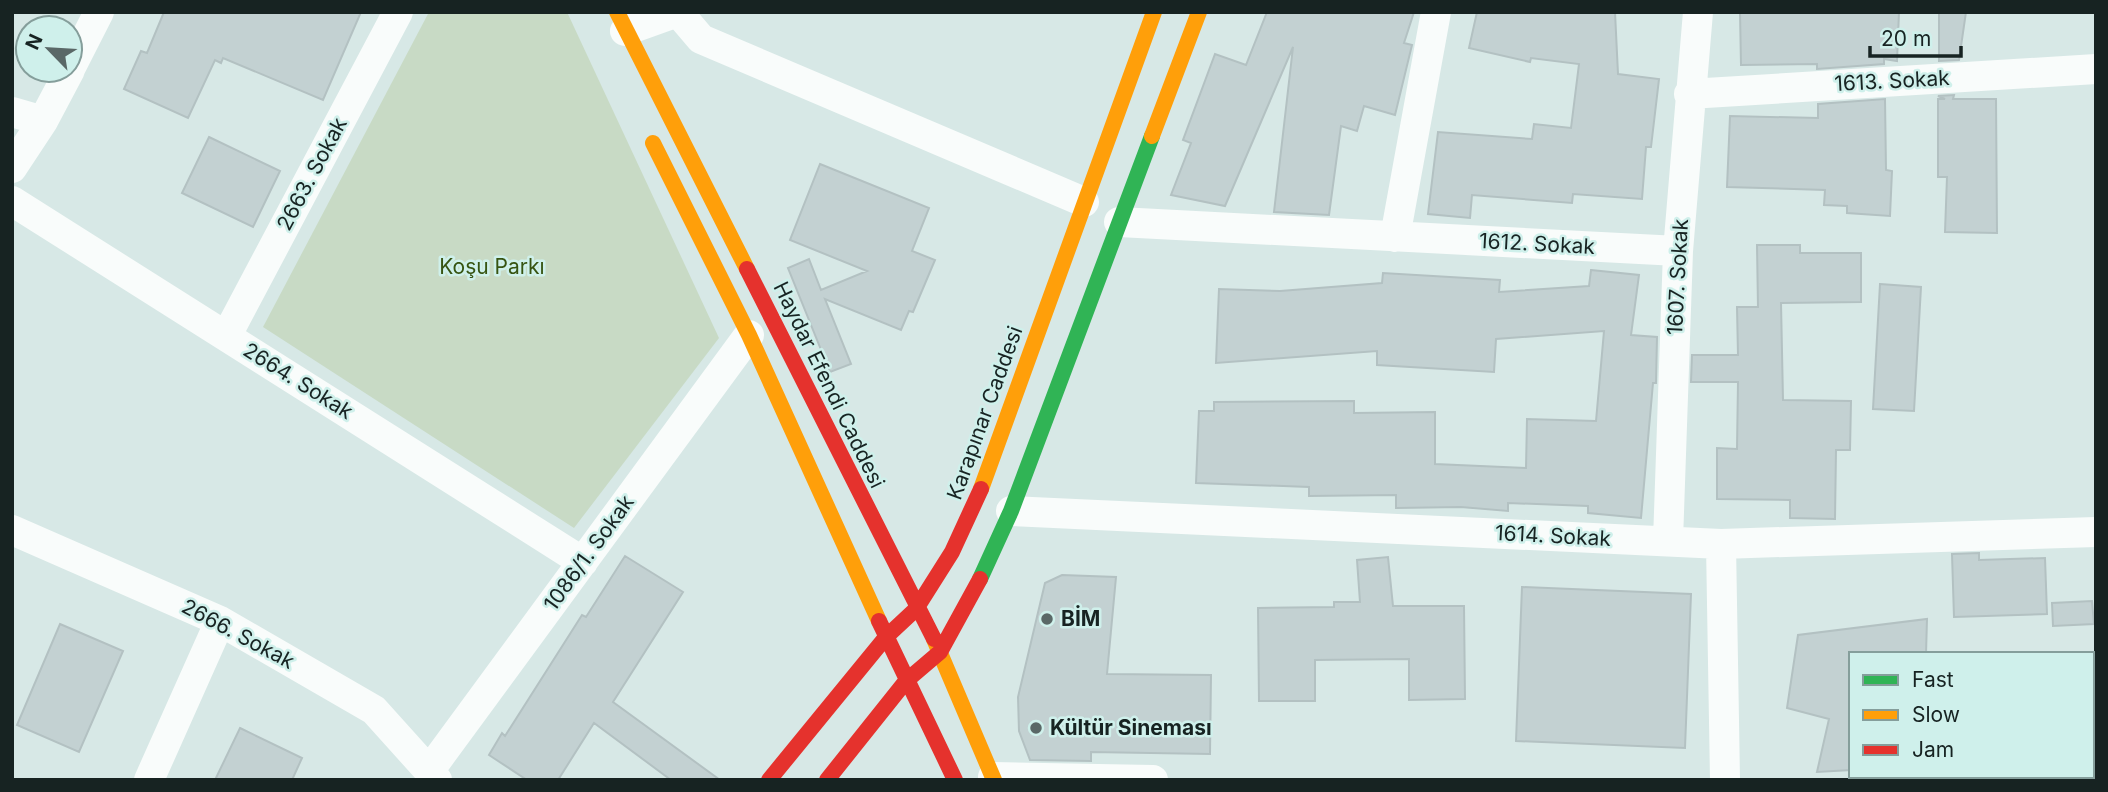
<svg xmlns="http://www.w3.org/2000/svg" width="2108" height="792" font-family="Inter,sans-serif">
	<rect width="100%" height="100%" fill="#d7e8e6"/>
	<path fill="#c8dac5" d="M 429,12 L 567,12 L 719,338 L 574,528 L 263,327 Z"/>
	<path fill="#c3d1d2" stroke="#b3c1c2" stroke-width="2" d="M 164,12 L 361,12 L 323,100 L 223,58 L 221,63 L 215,60 L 188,118 L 124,89 L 141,51 L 147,53 Z
		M 1267,12 L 1414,12 L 1404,43 L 1412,45 L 1395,115 L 1364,106 L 1357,131 L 1341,126 L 1329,215 L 1274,212 L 1293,47 L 1225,206 L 1171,195 L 1191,143 L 1183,140 L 1215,54 L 1246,65 Z
		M 1477,12 L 1615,12 L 1618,74 L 1659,79 L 1651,147 L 1646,147 L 1642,199 L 1573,194 L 1572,203 L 1472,195 L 1470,218 L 1428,214 L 1438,132 L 1532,139 L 1534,124 L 1571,128 L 1579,64 L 1531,58 L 1530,62 L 1469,48 Z
		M 1740,12 L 1899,12 L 1897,61 L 1884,59 L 1884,64 L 1817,69 L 1817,64 L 1741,65 Z
		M 1939,12 L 1966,12 L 1959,60 L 1939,61 Z
		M 1954,95 L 1953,99 L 1996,99 L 1997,233 L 1945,232 L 1947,177 L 1938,177 L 1938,99 L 1945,99 L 1938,96 Z
		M 1885,99 L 1886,170 L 1892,171 L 1890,216 L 1847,213 L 1847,206 L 1824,205 L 1825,190 L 1727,187 L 1730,116 L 1818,118 L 1818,104 Z
		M 209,137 L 280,171 L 253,227 L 182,193 Z
		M 820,164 L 929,208 L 912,251 L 935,260 L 913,312 L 909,311 L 901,330 L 825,299 L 851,364 L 830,372 L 788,268 L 809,259 L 821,290 L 867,271 L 790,240 Z
		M 1757,245 L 1800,245 L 1800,253 L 1861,253 L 1861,302 L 1781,303 L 1783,400 L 1851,401 L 1850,450 L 1836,450 L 1835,519 L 1790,518 L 1790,500 L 1717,499 L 1717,448 L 1737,449 L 1738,382 L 1691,382 L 1692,355 L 1738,355 L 1737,307 L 1758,307 Z
		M 1591,270 L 1639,275 L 1631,335 L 1657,337 L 1656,383 L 1653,383 L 1641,518 L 1588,513 L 1588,506 L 1508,503 L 1508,511 L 1461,507 L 1396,508 L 1396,495 L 1309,496 L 1309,487 L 1196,483 L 1199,411 L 1214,411 L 1214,402 L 1354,401 L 1354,413 L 1435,412 L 1435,464 L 1526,468 L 1527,419 L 1596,421 L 1604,331 L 1496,339 L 1494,372 L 1377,365 L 1377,351 L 1216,363 L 1219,289 L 1280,291 L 1382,283 L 1383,273 L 1500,280 L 1499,292 L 1589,286 Z
		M 1880,284 L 1921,287 L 1914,411 L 1873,409 Z
		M 1979,553 L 1979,560 L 2045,558 L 2047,614 L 1954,617 L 1952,554 Z
		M 625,556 L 683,592 L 613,702 L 720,780 L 671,780 L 594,723 L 558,780 L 527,780 L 489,755 L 502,733 L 505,736 L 582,615 L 586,617 Z
		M 1388,557 L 1393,606 L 1464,606 L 1465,699 L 1409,700 L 1409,659 L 1315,660 L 1315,701 L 1259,701 L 1258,608 L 1334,607 L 1334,602 L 1360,602 L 1357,560 Z
		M 1062,575 L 1116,577 L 1107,674 L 1211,675 L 1210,754 L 1091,752 L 1091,761 L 1030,760 L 1019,731 L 1018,697 L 1045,583 Z
		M 1522,587 L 1691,594 L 1685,748 L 1516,741 Z
		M 2092,601 L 2094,624 L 2053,626 L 2052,603 Z
		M 1927,619 L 1926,654 L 1851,654 L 1851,770 L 1817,772 L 1829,719 L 1787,708 L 1798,635 Z
		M 60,624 L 123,651 L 79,752 L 17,725 Z
		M 240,728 L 302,758 L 292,780 L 215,780 Z"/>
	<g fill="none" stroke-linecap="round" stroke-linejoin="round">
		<path stroke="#f9fcfb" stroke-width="30" d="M 678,12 L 701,39 L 1084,202
			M 625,31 L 678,12
			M 70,69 L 99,12
			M 1689,94 L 2096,69
			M 12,112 L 43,121
			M 12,168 L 43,121 L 70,70
			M 12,201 L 583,562
			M 1119,222 L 1678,251
			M 1395,237 L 1436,12
			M 227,335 L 398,12
			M 1011,511 L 1721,544 L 2096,532
			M 12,530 L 220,621 L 374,710 L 437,780
			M 1668,541 L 1678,251 L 1698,12
			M 1721,544 L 1725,780
			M 429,771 L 749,335
			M 993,777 L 1153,780
			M 149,780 L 220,621"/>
		<path stroke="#30b455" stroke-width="16" d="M 980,579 L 1011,511 L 1152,136"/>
		<path stroke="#ff9f0a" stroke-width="16" d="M 617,12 L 747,269
			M 1152,136 L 1199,12
			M 653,143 L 749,335 L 879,621
			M 981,489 L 1154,12
			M 934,639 L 994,780"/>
		<path stroke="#e5322d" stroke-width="16" d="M 747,269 L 934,639
			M 879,621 L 955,780
			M 769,780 L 886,637 L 916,609 L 952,552 L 981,489
			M 827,780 L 906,681 L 940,652 L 980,579"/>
	</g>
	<g fill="#5a6867" stroke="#cff0eb" stroke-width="2.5">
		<circle cx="1047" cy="619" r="7"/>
		<circle cx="1036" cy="728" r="7"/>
	</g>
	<g text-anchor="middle" stroke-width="5" stroke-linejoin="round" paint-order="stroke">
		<g font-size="21" fill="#172322" stroke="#cff0eb">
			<text transform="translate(1892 81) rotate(-3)" y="7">1613. Sokak</text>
			<text transform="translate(312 174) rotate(-62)" y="7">2663. Sokak</text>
			<text transform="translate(1537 244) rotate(3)" y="7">1612. Sokak</text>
			<text transform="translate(1678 277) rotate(-87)" y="7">1607. Sokak</text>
			<text transform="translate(298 381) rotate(32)" y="7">2664. Sokak</text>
			<text transform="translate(829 385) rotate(64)" y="7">Haydar Efendi Caddesi</text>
			<text transform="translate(985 413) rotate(-70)" y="7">Karapınar Caddesi</text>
			<text transform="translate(1553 536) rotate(3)" y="7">1614. Sokak</text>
			<text transform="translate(589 553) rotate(-54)" y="7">1086/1. Sokak</text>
			<text transform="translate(238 634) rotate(28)" y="7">2666. Sokak</text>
		</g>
		<g font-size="21" fill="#375412" stroke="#cff0eb">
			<text x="492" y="274">Koşu Parkı</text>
		</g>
		<g font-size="21" font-weight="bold" fill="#172322" stroke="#cff0eb" text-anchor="start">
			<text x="1061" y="626">BİM</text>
			<text x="1050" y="735">Kültür Sineması</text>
		</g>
	</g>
	<rect width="2108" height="792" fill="none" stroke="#172322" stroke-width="28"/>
	<rect x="1849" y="652" width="245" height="126" fill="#cff0eb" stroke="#859e9b" stroke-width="2"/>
	<rect x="1863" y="675" width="35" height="10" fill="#30b455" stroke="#859e9b" stroke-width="2"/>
	<text x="1912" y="687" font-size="21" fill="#172322">Fast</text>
	<rect x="1863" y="710" width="35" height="10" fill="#ff9f0a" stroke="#859e9b" stroke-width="2"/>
	<text x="1912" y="722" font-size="21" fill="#172322">Slow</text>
	<rect x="1863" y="745" width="35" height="10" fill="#e5322d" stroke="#859e9b" stroke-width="2"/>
	<text x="1912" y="757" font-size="21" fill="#172322">Jam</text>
	<g transform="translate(49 49) rotate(295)"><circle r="33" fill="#cff0eb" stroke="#859e9b" stroke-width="2"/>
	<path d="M0-5L12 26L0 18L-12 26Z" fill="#5a6867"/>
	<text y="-10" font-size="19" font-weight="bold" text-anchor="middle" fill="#172322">N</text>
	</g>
	<path d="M1870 46v10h91v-10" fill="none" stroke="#172322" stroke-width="3.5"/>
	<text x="1881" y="46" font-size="21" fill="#172322" stroke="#cff0eb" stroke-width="5" paint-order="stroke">20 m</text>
</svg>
